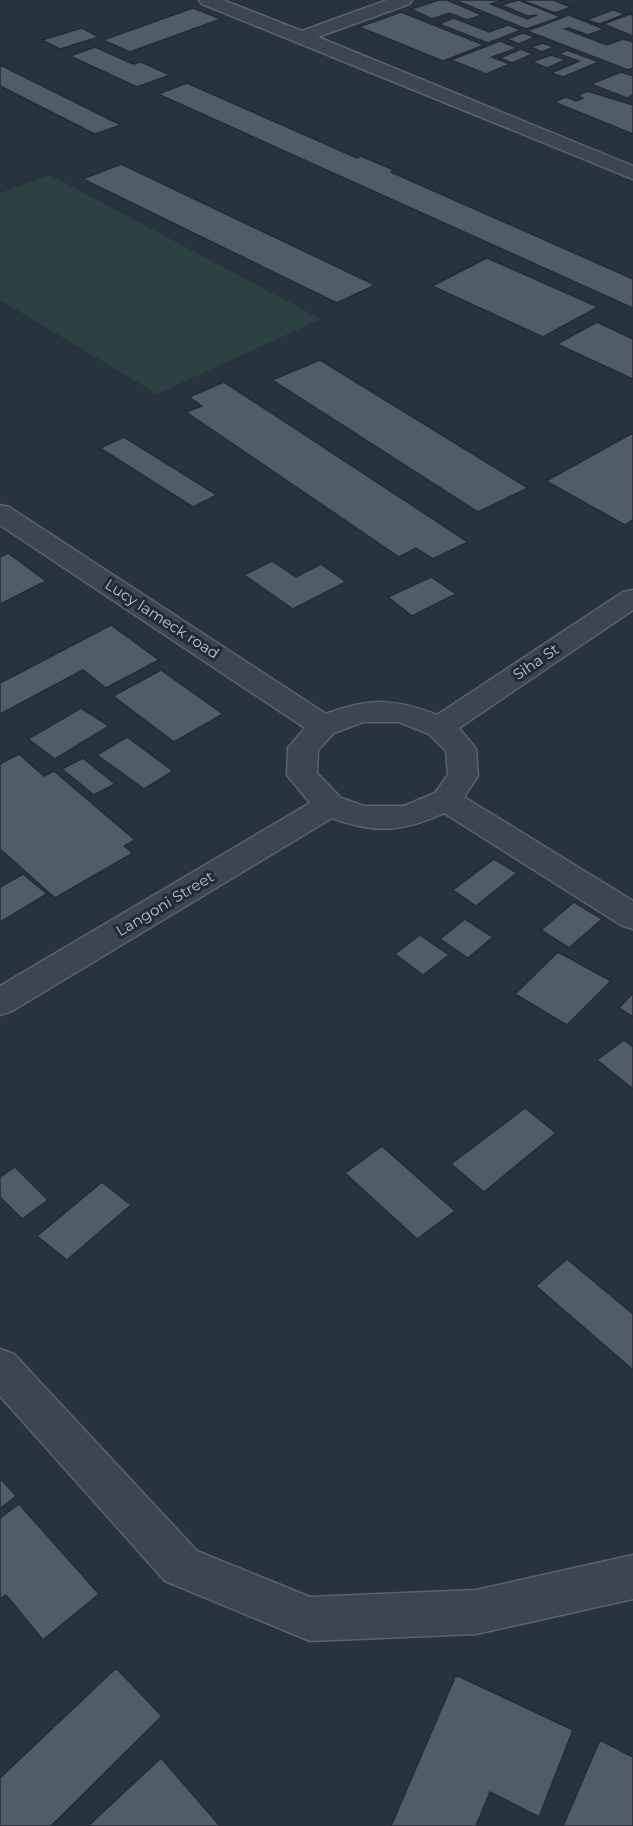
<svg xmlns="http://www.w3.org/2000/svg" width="633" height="1826" font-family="Montserrat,sans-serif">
	<rect width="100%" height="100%" fill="#283340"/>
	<path fill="#2b4142" d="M 50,175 L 321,319 L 157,394 L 0,300 L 0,193 Z"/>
	<path fill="#515c6b" stroke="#232c37" stroke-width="1.5" d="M 439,0 L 447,0 L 482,15 L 467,20 L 449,13 L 432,19 L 411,9 Z
		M 455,0 L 503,0 L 491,4 L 527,19 L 537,15 L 528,16 L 501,5 L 519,0 L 561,17 L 526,29 Z
		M 521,0 L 553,0 L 571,7 L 555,13 Z
		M 193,8 L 221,19 L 130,52 L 103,40 Z
		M 613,10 L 625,14 L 600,24 L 586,20 Z
		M 401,12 L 484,45 L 443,61 L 359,27 Z
		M 630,14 L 633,16 L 633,36 L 603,24 Z
		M 569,15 L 604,29 L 588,35 L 569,28 L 565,29 L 607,45 L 623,39 L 633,42 L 633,68 L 628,70 L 527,31 Z
		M 454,18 L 489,32 L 508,25 L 521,30 L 488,43 L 439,24 Z
		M 82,28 L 99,37 L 60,49 L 42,40 Z
		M 523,33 L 535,37 L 519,44 L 507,39 Z
		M 500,41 L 517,48 L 492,57 L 510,64 L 486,74 L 451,60 Z
		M 543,43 L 554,47 L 542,52 L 531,47 Z
		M 95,47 L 133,64 L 141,62 L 170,75 L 137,87 L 70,56 Z
		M 521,49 L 533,54 L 512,63 L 500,58 Z
		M 567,50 L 599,62 L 563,77 L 551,73 L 579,61 L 559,54 Z
		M 551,55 L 566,60 L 547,68 L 532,62 Z
		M 0,65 L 121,125 L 95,134 L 0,86 Z
		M 621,72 L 633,76 L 633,95 L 627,98 L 591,84 Z
		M 187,83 L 357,158 L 361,156 L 394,170 L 391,172 L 633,279 L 633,308 L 158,94 Z
		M 587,91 L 633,105 L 633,134 L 554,102 L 566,97 L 576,101 L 583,98 L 577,96 Z
		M 121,164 L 375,285 L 337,303 L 83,179 Z
		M 487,258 L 598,307 L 543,337 L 432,286 Z
		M 597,322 L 633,339 L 633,379 L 557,344 Z
		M 320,360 L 528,488 L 478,512 L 272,380 Z
		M 224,382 L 468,542 L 433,559 L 416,548 L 399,557 L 186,412 L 202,406 L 189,397 Z
		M 633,433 L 633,520 L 625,525 L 546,481 Z
		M 124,437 L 217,495 L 193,507 L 100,448 Z
		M 8,553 L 46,581 L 0,604 L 0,557 Z
		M 272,561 L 296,577 L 321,564 L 346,582 L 293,609 L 244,575 Z
		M 431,577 L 456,594 L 412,616 L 388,597 Z
		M 111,625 L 159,660 L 106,688 L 83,670 L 0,714 L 0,683 Z
		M 161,670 L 223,714 L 174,742 L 113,696 Z
		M 81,708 L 109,726 L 55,759 L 28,739 Z
		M 127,737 L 173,771 L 144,789 L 97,755 Z
		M 19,754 L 44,776 L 54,771 L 135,840 L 124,846 L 133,853 L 55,898 L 0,849 L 0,764 Z
		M 83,758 L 115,784 L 94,795 L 62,769 Z
		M 494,859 L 517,873 L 476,906 L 453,890 Z
		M 23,874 L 47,894 L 0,922 L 0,887 Z
		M 574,902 L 602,919 L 569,948 L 541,930 Z
		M 465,919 L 493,937 L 468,958 L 440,939 Z
		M 420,935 L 449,955 L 423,975 L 395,954 Z
		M 558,952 L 611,981 L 567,1025 L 515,994 Z
		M 633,993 L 633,1017 L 619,1008 Z
		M 624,1040 L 633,1047 L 633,1089 L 597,1060 Z
		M 525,1108 L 556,1133 L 484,1192 L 451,1164 Z
		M 382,1146 L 455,1211 L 417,1239 L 345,1173 Z
		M 15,1167 L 48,1200 L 22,1219 L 0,1197 L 0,1177 Z
		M 102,1182 L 131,1205 L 67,1260 L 37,1236 Z
		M 567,1259 L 633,1314 L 633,1370 L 536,1286 Z
		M 0,1478 L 16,1496 L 0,1509 Z
		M 19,1504 L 99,1594 L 43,1640 L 6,1595 L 0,1599 L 0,1518 Z
		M 116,1668 L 162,1716 L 51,1826 L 0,1826 L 0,1778 Z
		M 456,1675 L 573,1730 L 539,1817 L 490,1792 L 476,1826 L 391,1826 Z
		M 600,1740 L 633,1757 L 633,1826 L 563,1826 Z
		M 161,1758 L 220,1826 L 88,1826 Z"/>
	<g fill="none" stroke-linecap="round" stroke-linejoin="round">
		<g stroke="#5a636d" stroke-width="3">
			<path id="minor" d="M 199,0 L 223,0 L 302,31 L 387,0 L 412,0 L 409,4 L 318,37 L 633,166 L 633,179 L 202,4 Z
				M 0,505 L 9,507 L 326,714 C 369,698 394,698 437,715 L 623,592 L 633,590 L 633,610 L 459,728 L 476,749 L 478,776 L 464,797 L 633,901 L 633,929 L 621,925 L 444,813 C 403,832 375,834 332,818 L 12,1011 L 0,1015 L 0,986 L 310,803 L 287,775 L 288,748 L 305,728 L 0,525 ZM 363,722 L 399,722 L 429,734 L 446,751 L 448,775 L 435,793 L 404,806 L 364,806 L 341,798 L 317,773 L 318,750 L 334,733 Z
				M 0,1349 L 14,1354 L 197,1551 L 310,1597 L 476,1590 L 633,1555 L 633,1599 L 476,1634 L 310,1641 L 165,1581 L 0,1396 Z"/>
		</g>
		<use href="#minor" fill="#3c4550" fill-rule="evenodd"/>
	</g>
	<g text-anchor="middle" stroke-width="6" stroke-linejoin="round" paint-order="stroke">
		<g font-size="15" fill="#b9c0ca" stroke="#212a35">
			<text transform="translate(162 619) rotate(33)" y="5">Lucy lameck road</text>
			<text transform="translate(536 662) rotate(-34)" y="5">Siha St</text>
			<text transform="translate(165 904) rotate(-31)" y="5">Langoni Street</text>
		</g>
	</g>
</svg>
